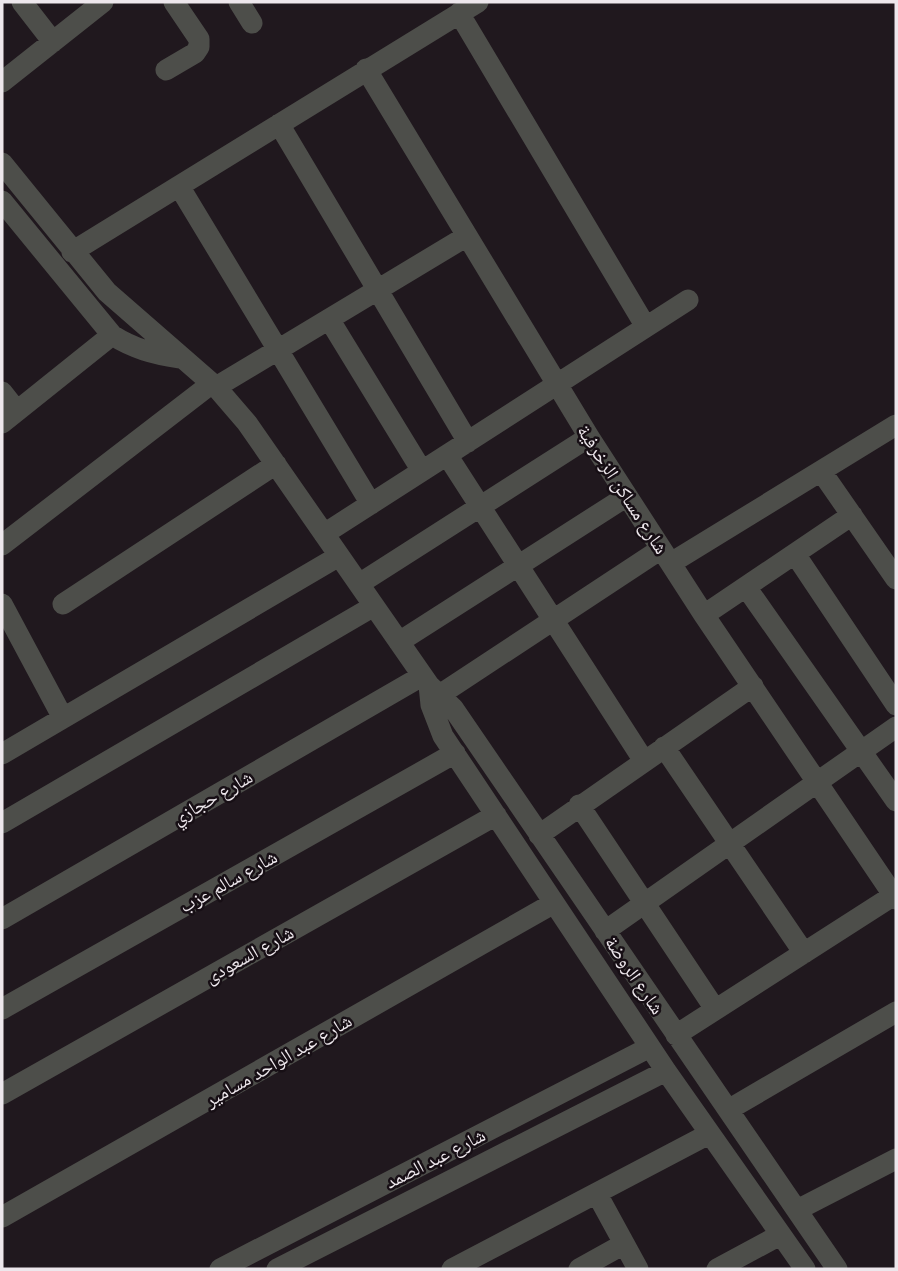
<svg xmlns="http://www.w3.org/2000/svg" width="898" height="1271" font-family="'Source Serif 4','Noto Naskh Arabic',serif">
	<rect width="100%" height="100%" fill="#20181e"/>
	<g fill="none" stroke-linecap="round" stroke-linejoin="round">
		<path stroke="#4d4e4a" stroke-width="21" d="M 22,2 L 53,42
			M 239,2 L 252,23
			M 459,13 L 646,327
			M 366,69 L 589,437 L 704,615 L 896,899
			M 166,70 L 195,53 L 199,47 L 199,39 L 174,2
			M 2,82 L 103,2
			M 279,124 L 468,442
			M 2,163 L 107,292 L 216,387 L 247,423 L 429,685 L 453,708 L 837,1269
			M 179,186 L 371,504
			M 2,201 L 112,335 C 134,349 154,354 179,358
			M 72,252 L 478,2
			M 329,319 L 422,471
			M 216,387 L 467,236
			M 2,392 L 17,411
			M 2,423 L 112,335
			M 447,455 L 644,761
			M 821,471 L 896,579
			M 324,534 L 688,300
			M 2,545 L 211,384
			M 795,554 L 896,705
			M 671,563 L 896,425
			M 359,584 L 589,437
			M 746,587 L 896,801
			M 2,604 L 63,718
			M 63,604 L 276,464
			M 704,615 L 852,515
			M 399,642 L 627,496
			M 429,685 L 431,705 L 443,736 L 666,1071 L 805,1269
			M 441,694 L 661,549
			M 664,747 L 804,953
			M 2,754 L 339,556
			M 579,805 L 715,1009
			M 2,823 L 374,606
			M 539,835 L 753,686
			M 2,919 L 422,676
			M 605,931 L 896,727
			M 2,1009 L 455,753
			M 676,1035 L 894,895
			M 2,1094 L 496,815
			M 728,1110 L 896,1012
			M 597,1194 L 638,1269
			M 797,1210 L 896,1159
			M 2,1217 L 554,903
			M 220,1269 L 650,1047
			M 277,1269 L 666,1071
			M 452,1269 L 709,1134
			M 579,1269 L 624,1244
			M 717,1269 L 780,1235"/>
	</g>
	<g text-anchor="middle" stroke-width="5" stroke-linejoin="round" paint-order="stroke">
		<g font-size="19" fill="#ede7ec" stroke="#170f15">
			<text transform="translate(623 489) rotate(57)" y="7">شارع مساكن الزخرفية</text>
			<text transform="translate(212 797) rotate(-30)" y="7">شارع حجازي</text>
			<text transform="translate(228 881) rotate(-29)" y="7">شارع سالم عزب</text>
			<text transform="translate(249 954) rotate(-29)" y="7">شارع السعودى</text>
			<text transform="translate(635 975) rotate(56)" y="7">شارع الروضة</text>
			<text transform="translate(278 1060) rotate(-30)" y="7">شارع عبد الواحد مسامير</text>
			<text transform="translate(435 1158) rotate(-27)" y="7">شارع عبد الصمد</text>
		</g>
	</g>
	<rect width="898" height="1271" fill="none" stroke="#ede7ec" stroke-width="7"/>
</svg>
